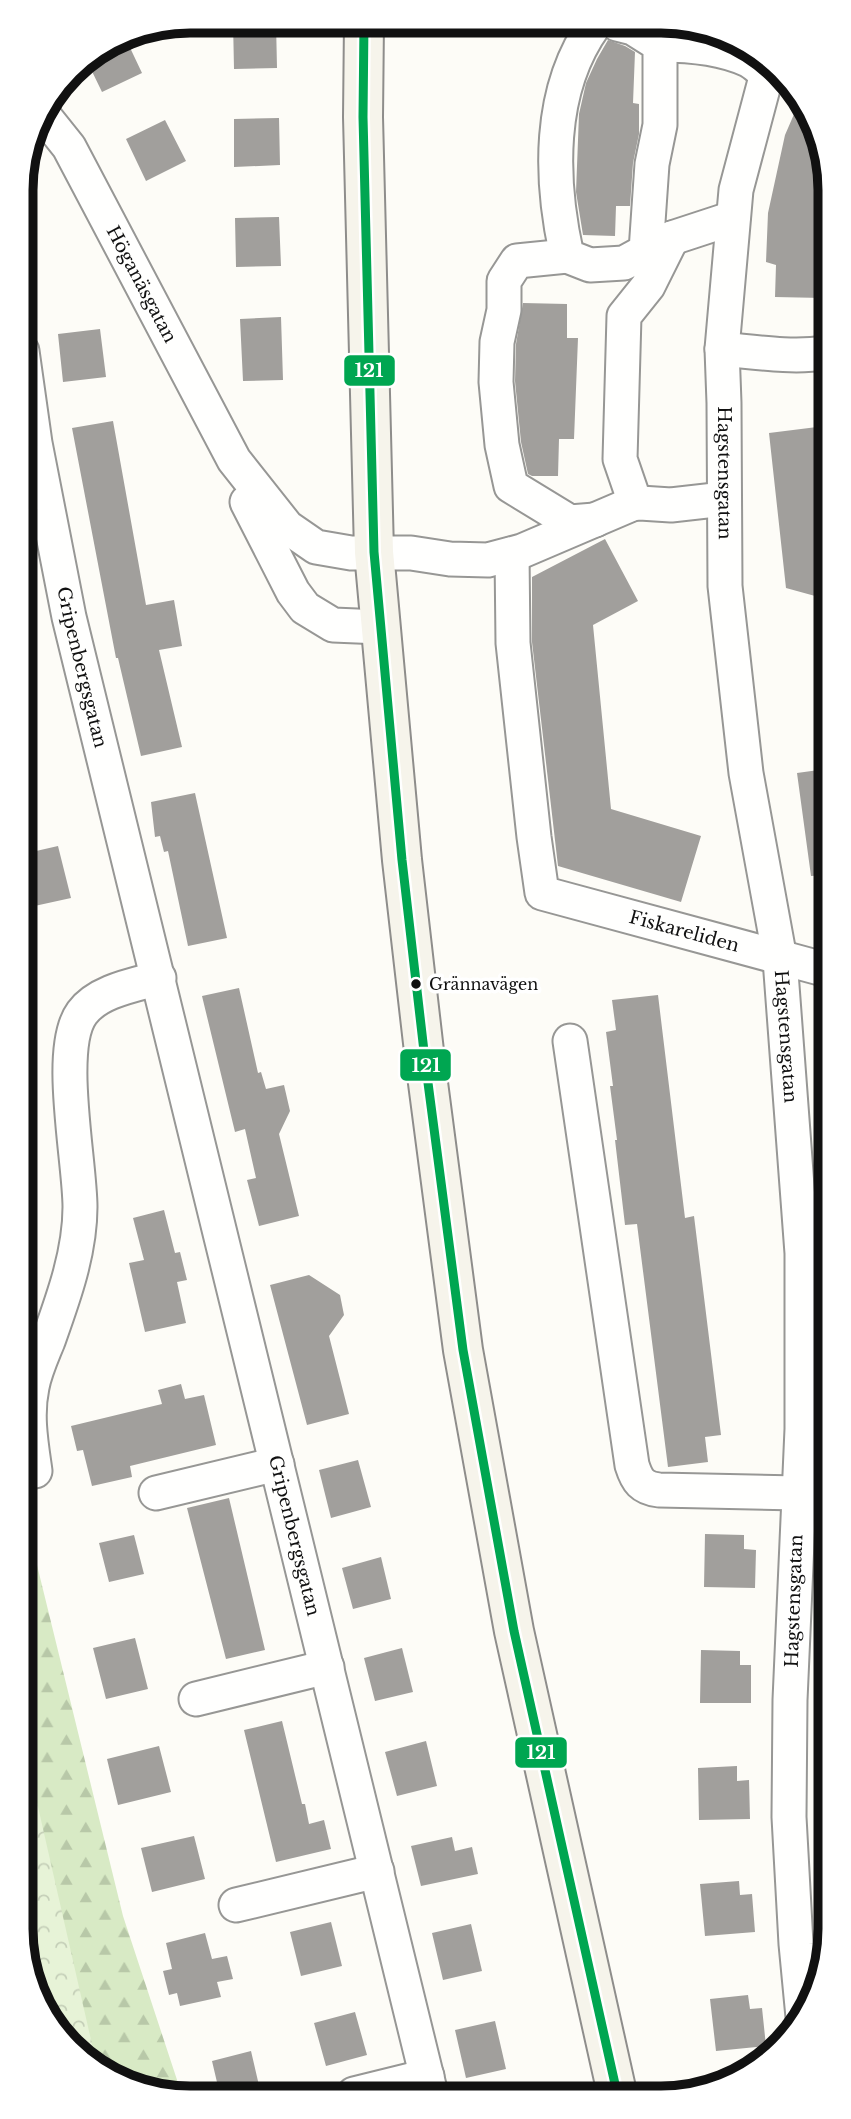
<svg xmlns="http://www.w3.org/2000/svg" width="851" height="2119" font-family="'Libre Baskerville',serif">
	<defs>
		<pattern id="forest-firs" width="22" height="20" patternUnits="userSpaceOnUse" patternTransform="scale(1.75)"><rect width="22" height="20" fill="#d8eac5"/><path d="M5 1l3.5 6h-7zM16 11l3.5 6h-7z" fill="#b8c8a8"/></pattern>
		<pattern id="park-crowns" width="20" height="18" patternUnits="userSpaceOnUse" patternTransform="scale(1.75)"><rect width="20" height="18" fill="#e7f3d7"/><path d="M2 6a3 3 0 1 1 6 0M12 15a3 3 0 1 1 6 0" fill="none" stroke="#c5cfb8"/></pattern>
	</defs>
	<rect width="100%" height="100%" fill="#fdfcf7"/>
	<path fill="url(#forest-firs)" d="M 25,1516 L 123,1916 L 182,2095 L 158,2095 L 71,2049 L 27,1972 Z"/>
	<path fill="url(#park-crowns)" d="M 26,1754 L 96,2062 L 71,2049 L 27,1972 Z"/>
	<path fill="#a19f9c" d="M 233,21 L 276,22 L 277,68 L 234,69 Z
		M 124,35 L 142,73 L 102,92 L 86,59 Z
		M 608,40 L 625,46 L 635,52 L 633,103 L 639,104 L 639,134 L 633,163 L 630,206 L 616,206 L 615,236 L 583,235 L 576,192 L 579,114 L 586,83 L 597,59 Z
		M 798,105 L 824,147 L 824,184 L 820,207 L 825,208 L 825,240 L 822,239 L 823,298 L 775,297 L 776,265 L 766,262 L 768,213 L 785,135 Z
		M 279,118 L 280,165 L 234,167 L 234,119 Z
		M 165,120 L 186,161 L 146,181 L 126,139 Z
		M 279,217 L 281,266 L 236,267 L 235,218 Z
		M 523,303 L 567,304 L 567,338 L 578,338 L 574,439 L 559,439 L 558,476 L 532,476 L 528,474 L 521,442 L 515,381 L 516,344 Z
		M 281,317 L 283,380 L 243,381 L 240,319 Z
		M 100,329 L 106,377 L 63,382 L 58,334 Z
		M 113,421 L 146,605 L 174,600 L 182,646 L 159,650 L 182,747 L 141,756 L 118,658 L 116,658 L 72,428 Z
		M 825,426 L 826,565 L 826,599 L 786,588 L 769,433 Z
		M 605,539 L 638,601 L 593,625 L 611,809 L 701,836 L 681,902 L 558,866 L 532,642 L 532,577 Z
		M 826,769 L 826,875 L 811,876 L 797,773 Z
		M 195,793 L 227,938 L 188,946 L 168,851 L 164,852 L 160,836 L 155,837 L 151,802 Z
		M 58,846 L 71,898 L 30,907 L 23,883 L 23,854 Z
		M 239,988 L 258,1073 L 261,1072 L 266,1089 L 284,1085 L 290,1111 L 279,1134 L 299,1216 L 259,1226 L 247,1180 L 256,1178 L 245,1129 L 235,1132 L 202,996 Z
		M 658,995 L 685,1218 L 694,1216 L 721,1435 L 705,1437 L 708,1462 L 668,1467 L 637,1224 L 625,1225 L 615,1140 L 617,1140 L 610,1086 L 613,1086 L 606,1032 L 616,1030 L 612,1000 Z
		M 164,1210 L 175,1253 L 180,1252 L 187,1280 L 177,1282 L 186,1323 L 145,1332 L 129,1263 L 144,1260 L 133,1218 Z
		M 309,1275 L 340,1295 L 344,1315 L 329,1336 L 349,1414 L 307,1425 L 270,1285 Z
		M 181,1384 L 185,1399 L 204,1395 L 216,1445 L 130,1466 L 132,1477 L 92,1486 L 83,1450 L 77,1451 L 71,1426 L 162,1404 L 158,1390 Z
		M 358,1460 L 371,1507 L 331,1518 L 319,1470 Z
		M 229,1498 L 265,1650 L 226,1659 L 187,1508 Z
		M 705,1534 L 744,1535 L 744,1549 L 756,1550 L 755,1588 L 704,1587 Z
		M 134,1535 L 144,1574 L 109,1582 L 99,1543 Z
		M 381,1557 L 391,1599 L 353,1609 L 342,1568 Z
		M 135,1638 L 148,1689 L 106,1699 L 93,1648 Z
		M 402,1648 L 413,1692 L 375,1701 L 364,1658 Z
		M 701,1650 L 740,1651 L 740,1665 L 751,1665 L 751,1703 L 700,1703 Z
		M 282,1721 L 302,1804 L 305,1804 L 309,1824 L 324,1820 L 331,1849 L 276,1862 L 244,1730 Z
		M 426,1741 L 437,1786 L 397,1796 L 385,1752 Z
		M 159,1746 L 171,1792 L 118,1805 L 107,1759 Z
		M 737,1766 L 737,1781 L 749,1780 L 750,1819 L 699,1820 L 698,1768 Z
		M 194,1836 L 205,1879 L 152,1892 L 141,1848 Z
		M 452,1837 L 455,1851 L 472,1847 L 478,1874 L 421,1886 L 411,1846 Z
		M 739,1881 L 740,1895 L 752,1894 L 755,1932 L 705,1936 L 700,1884 Z
		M 331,1922 L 342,1966 L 301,1976 L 290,1932 Z
		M 471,1924 L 482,1971 L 443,1980 L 432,1933 Z
		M 205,1933 L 212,1959 L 227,1956 L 233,1979 L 217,1982 L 221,1997 L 180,2006 L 177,1993 L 169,1995 L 163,1971 L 172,1969 L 166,1943 Z
		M 748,1995 L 750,2009 L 762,2008 L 766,2046 L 716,2051 L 710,1999 Z
		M 355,2012 L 367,2055 L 326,2066 L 314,2023 Z
		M 495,2021 L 506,2069 L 466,2078 L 455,2030 Z
		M 251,2051 L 261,2094 L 220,2095 L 212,2061 Z"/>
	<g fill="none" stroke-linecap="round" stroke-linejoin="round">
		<g stroke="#979795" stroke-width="37">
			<g id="street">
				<path d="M 595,24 C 547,90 550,180 567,256 L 590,265 L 624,263 L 646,251 L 652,164 L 660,125 L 660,45 L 633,28 L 617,24"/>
				<path d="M 660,45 C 689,45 722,48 748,60 C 754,63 760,69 766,73"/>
				<path id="s1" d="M 770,62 L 736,190 L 722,349 L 724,403 L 725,586 L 746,773 L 780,959 L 802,1253 L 802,1429 L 790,1700 L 789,1817 L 796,1944 L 803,2017"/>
				<path id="s2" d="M 41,112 L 69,147 L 234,460 L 287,527 L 316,547 L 351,553 L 411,553 L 450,559 L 488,560 L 522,551 L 632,504 L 640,503 L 671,505 L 724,499"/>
				<path d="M 654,247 L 672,238 L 733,218"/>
				<path d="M 567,256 L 517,261 L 504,281 L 504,310 L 497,342 L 496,382 L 502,445 L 511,486 L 570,522 L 595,520"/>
				<path d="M 722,349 C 755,352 791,358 825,353"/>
				<path id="s3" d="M 22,351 L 35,443 L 69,617 L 431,2094"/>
				<path d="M 247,502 L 293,592 L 305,608 L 333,625 L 381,627"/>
				<path d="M 632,504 L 631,491 L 620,459 L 624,316 L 648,286 L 672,238"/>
				<path id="s4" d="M 512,554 L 513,643 L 534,837 L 542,893 L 827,970"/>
				<path d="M 570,1041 L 632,1465 C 637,1481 642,1488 659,1490 L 798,1493"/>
				<path d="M 35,1471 C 31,1443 26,1415 32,1387 C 35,1371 42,1356 48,1341 C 63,1299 80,1253 80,1207 C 80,1161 56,1048 82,1013 C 98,991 134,985 159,978"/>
				<path d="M 156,1493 L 277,1464"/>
				<path d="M 196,1699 L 327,1667"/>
				<path d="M 236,1905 L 377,1871"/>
				<path d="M 354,2094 L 427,2076"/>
			</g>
		</g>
		<g stroke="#8e8d8b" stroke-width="42">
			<path id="secondary" d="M 364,22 L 363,117 L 374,552 L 402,860 L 425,1060 L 463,1350 L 514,1631 L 617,2093"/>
		</g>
		<use href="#street" stroke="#fffffe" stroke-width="33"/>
		<use href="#secondary" stroke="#f6f4eb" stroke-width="38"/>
		<g stroke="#fff" stroke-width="14">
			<path id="bus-1" d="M 364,22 L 363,117 L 374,552 L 402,860 L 425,1060 L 463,1350 L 514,1631 L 617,2093"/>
		</g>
		<use href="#bus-1" stroke="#00a651" stroke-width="9"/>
	</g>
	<circle fill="#111" stroke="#fff" stroke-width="2.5" cx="416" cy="984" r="6"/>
	<g text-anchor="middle" stroke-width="7" stroke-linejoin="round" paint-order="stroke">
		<g font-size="16" fill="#111" stroke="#fff" text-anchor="start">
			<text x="429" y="990">Grännavägen</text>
		</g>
		<g font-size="18" fill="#111" stroke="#fff">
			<text dy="6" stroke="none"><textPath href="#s2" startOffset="200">Höganäsgatan</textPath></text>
			<text dy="6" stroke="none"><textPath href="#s1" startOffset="416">Hagstensgatan</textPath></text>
			<text dy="6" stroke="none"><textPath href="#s3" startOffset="322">Gripenbergsgatan</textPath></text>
			<text dy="6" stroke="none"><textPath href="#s4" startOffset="488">Fiskareliden</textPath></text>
			<text dy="6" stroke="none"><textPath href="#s1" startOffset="984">Hagstensgatan</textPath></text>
			<text dy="6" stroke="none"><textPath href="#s3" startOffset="1216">Gripenbergsgatan</textPath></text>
			<text transform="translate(794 1601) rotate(-88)" y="6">Hagstensgatan</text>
		</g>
	</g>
	<path d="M0 0H851V2119H0ZM190 33H661A157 157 0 0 1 818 190V1929A157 157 0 0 1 661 2086H190A157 157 0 0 1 33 1929V190A157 157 0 0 1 190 33Z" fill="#fff" fill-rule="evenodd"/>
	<path fill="none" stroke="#111" stroke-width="9" d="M190 33H661A157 157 0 0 1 818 190V1929A157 157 0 0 1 661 2086H190A157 157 0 0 1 33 1929V190A157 157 0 0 1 190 33Z"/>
	<g stroke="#fff" stroke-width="2.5">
		<rect x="343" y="354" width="53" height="33" rx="7" fill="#00a651"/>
		<rect x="399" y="1048" width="53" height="34" rx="7" fill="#00a651"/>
		<rect x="514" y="1736" width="54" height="33" rx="7" fill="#00a651"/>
	</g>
	<g font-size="19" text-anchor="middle" font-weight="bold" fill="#fff">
		<text x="369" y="377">121</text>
		<text x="426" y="1072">121</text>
		<text x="541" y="1759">121</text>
	</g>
</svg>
